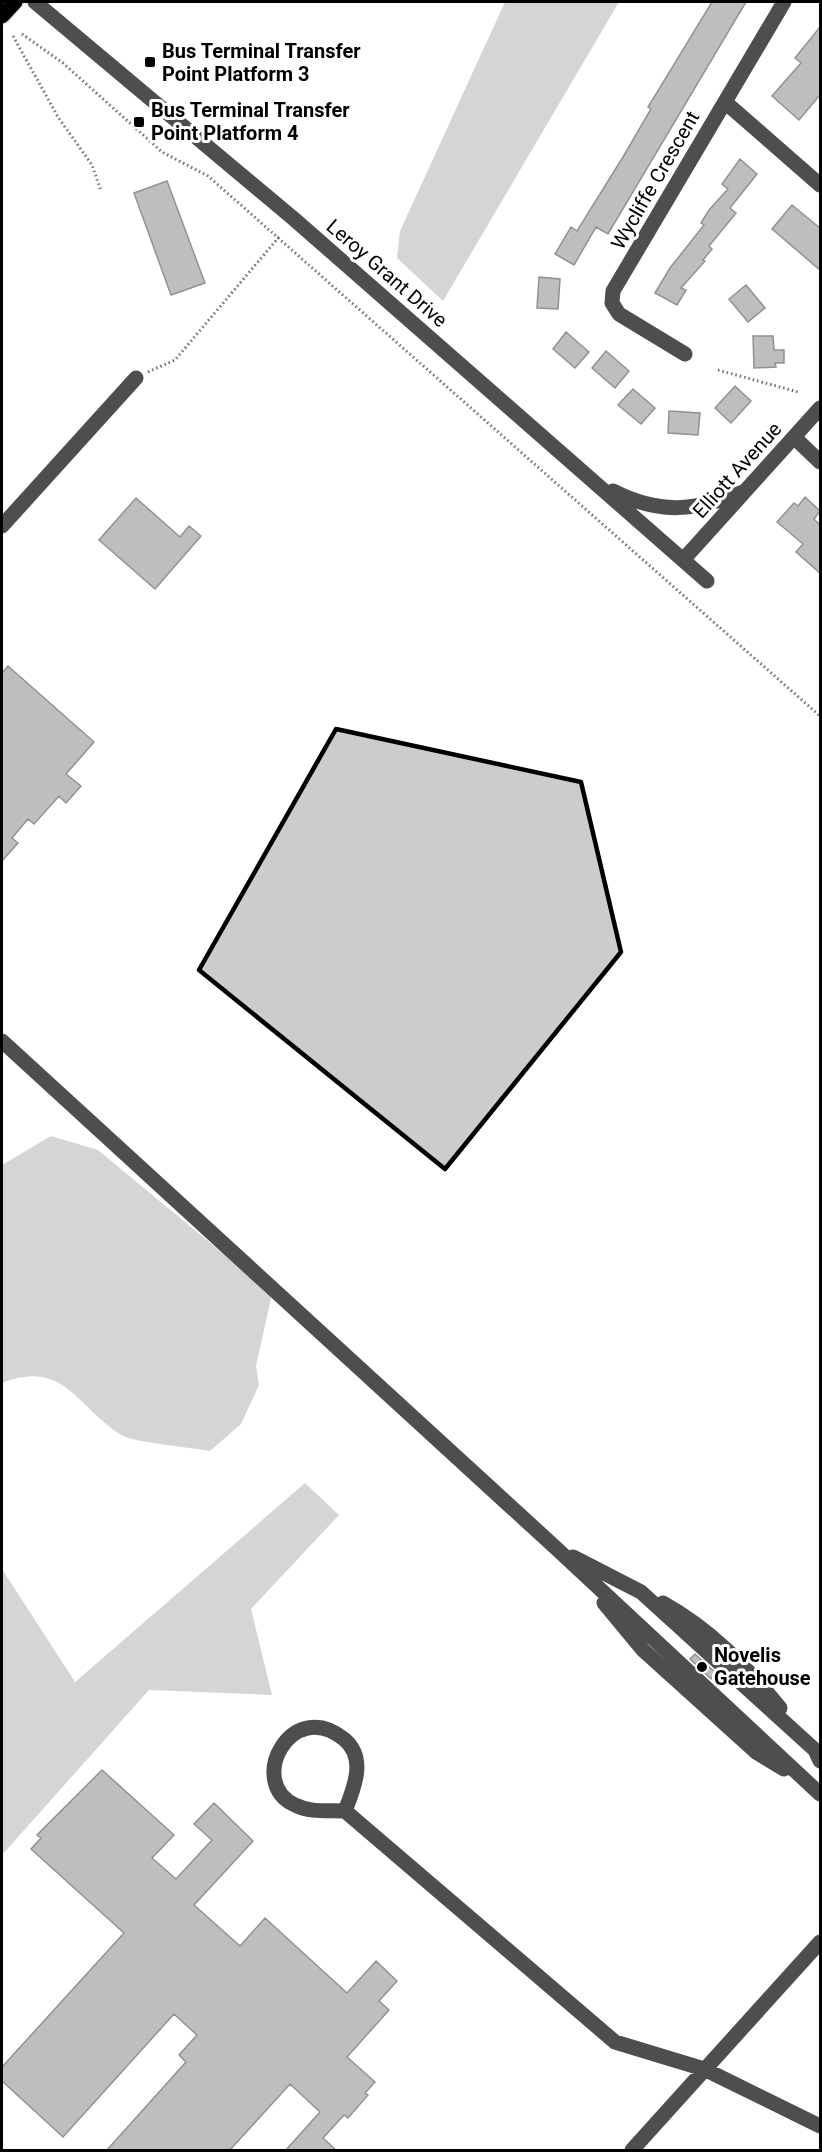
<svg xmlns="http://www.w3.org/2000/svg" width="822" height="2152" font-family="Roboto,sans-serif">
	<rect width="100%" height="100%" fill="#fff"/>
	<path fill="#d5d5d5" d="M 505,2 L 619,2 L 443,301 L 397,258 L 400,231 Z
		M 51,1136 L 98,1150 L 272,1294 L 256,1366 L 259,1385 L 241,1424 L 210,1451 C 194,1448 134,1442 123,1436 C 77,1409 66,1358 2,1383 L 2,1165 Z
		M 305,1483 L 339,1515 L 251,1609 L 272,1695 L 149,1690 L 2,1855 L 2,1569 L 75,1682 Z"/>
	<path fill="#bebebe" stroke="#929292" stroke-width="1.5" d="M 712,2 L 746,2 L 608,234 L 596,227 L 574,265 L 555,254 L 571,227 L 577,231 L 623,157 L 651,109 L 648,107 Z
		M 820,27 L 820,95 L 799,120 L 772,96 L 801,63 L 795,58 Z
		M 740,159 L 757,174 L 730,208 L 736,213 L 709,246 L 712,249 L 703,260 L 705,261 L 681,288 L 686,290 L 677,305 L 655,293 L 670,268 L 704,225 L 701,223 L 709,210 L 728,189 L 722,184 Z
		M 167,181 L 205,283 L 171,295 L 134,193 Z
		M 792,205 L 820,228 L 820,270 L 772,229 Z
		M 539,277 L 560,279 L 558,309 L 537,308 Z
		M 746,285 L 765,308 L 748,322 L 729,299 Z
		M 566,332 L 589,352 L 575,368 L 553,349 Z
		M 753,336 L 773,336 L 774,350 L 784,350 L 784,363 L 775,363 L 776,367 L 754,368 Z
		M 606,351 L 629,371 L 615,388 L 592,368 Z
		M 735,386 L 751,401 L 731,423 L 715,408 Z
		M 633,389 L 655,408 L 641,424 L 618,405 Z
		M 669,411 L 700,413 L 698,435 L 668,433 Z
		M 805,497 L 820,511 L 814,519 L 820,525 L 820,573 L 796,552 L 803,544 L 777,522 L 794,503 L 798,506 Z
		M 136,498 L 180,537 L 189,526 L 201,536 L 155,589 L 99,540 Z
		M 8,666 L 94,742 L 66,774 L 81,786 L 66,803 L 59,796 L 34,824 L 28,819 L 12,838 L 18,843 L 2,861 L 2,673 Z
		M 695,1654 L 716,1673 L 711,1679 L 690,1659 Z
		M 102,1770 L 174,1835 L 152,1858 L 176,1879 L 212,1840 L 194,1824 L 214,1803 L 253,1841 L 194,1905 L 240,1946 L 265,1918 L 347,1993 L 376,1961 L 397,1981 L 379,2001 L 389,2010 L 347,2057 L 375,2082 L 365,2093 L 368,2095 L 348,2118 L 344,2115 L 323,2138 L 337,2151 L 285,2151 L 320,2112 L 290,2084 L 229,2151 L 106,2151 L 186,2062 L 179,2055 L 197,2035 L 174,2014 L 63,2137 L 2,2081 L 2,2067 L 124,1933 L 31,1849 L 41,1838 L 37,1835 Z"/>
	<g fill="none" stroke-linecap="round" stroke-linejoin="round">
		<g stroke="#dbdbdb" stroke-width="18">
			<path id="major" d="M 2,16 L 15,2"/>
		</g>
		<path stroke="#707070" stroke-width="3" stroke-dasharray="1.5 3" stroke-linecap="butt" d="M 22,34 L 63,63 L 162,152 L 208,176 L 820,716
			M 13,36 L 58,117 L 92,165 L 101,191
			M 718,370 L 798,392
			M 148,372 L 175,360 L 279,237"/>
		<path stroke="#4e4e4e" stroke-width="15" d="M 35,2 L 294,219 L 707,581
			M 725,102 L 820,185
			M 685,354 L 619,314 L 612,303 L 613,291 L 784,2
			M 795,438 L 820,462
			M 613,491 C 660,515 695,511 743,492
			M 2,526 L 136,378
			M 683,560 L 820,408
			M 2,1041 L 557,1549 L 820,1794
			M 573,1557 L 641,1592 L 815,1750 L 820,1761
			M 604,1603 L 643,1650 L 756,1752 L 784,1769
			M 663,1603 C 710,1629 747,1667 780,1708
			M 345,1811 C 354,1788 367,1758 344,1739 C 291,1696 246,1783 295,1805 C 311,1813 328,1810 345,1811 L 615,2042 L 704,2069 L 820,2126
			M 632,2150 L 820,1942"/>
		<use href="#major" stroke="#000" stroke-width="15"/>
	</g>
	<path fill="#000" fill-opacity="0.2" stroke="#000" stroke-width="4.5" stroke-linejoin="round" d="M 336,729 L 581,782 L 621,952 L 445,1169 L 199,970 Z"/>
	<g fill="#000" stroke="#fff" stroke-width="2">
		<rect x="144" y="56" width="12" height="12" rx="3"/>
		<rect x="133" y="116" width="12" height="12" rx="3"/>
		<circle cx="702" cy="1667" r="6"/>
	</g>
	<g text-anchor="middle" stroke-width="6" stroke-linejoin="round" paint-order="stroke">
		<g font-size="20" font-weight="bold" fill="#000" stroke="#fff" text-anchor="start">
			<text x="162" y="58">Bus Terminal Transfer<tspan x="162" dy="23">Point Platform 3</tspan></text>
			<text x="151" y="117">Bus Terminal Transfer<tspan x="151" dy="23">Point Platform 4</tspan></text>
			<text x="714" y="1662">Novelis<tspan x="714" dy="23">Gatehouse</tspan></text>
		</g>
		<g font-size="20" fill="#000" stroke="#fff">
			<text transform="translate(655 180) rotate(-60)" y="7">Wycliffe Crescent</text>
			<text transform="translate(387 273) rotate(41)" y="7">Leroy Grant Drive</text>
			<text transform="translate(737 470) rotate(-48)" y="7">Elliott Avenue</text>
		</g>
	</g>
	<rect width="822" height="2152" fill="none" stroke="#000000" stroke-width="6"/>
</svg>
